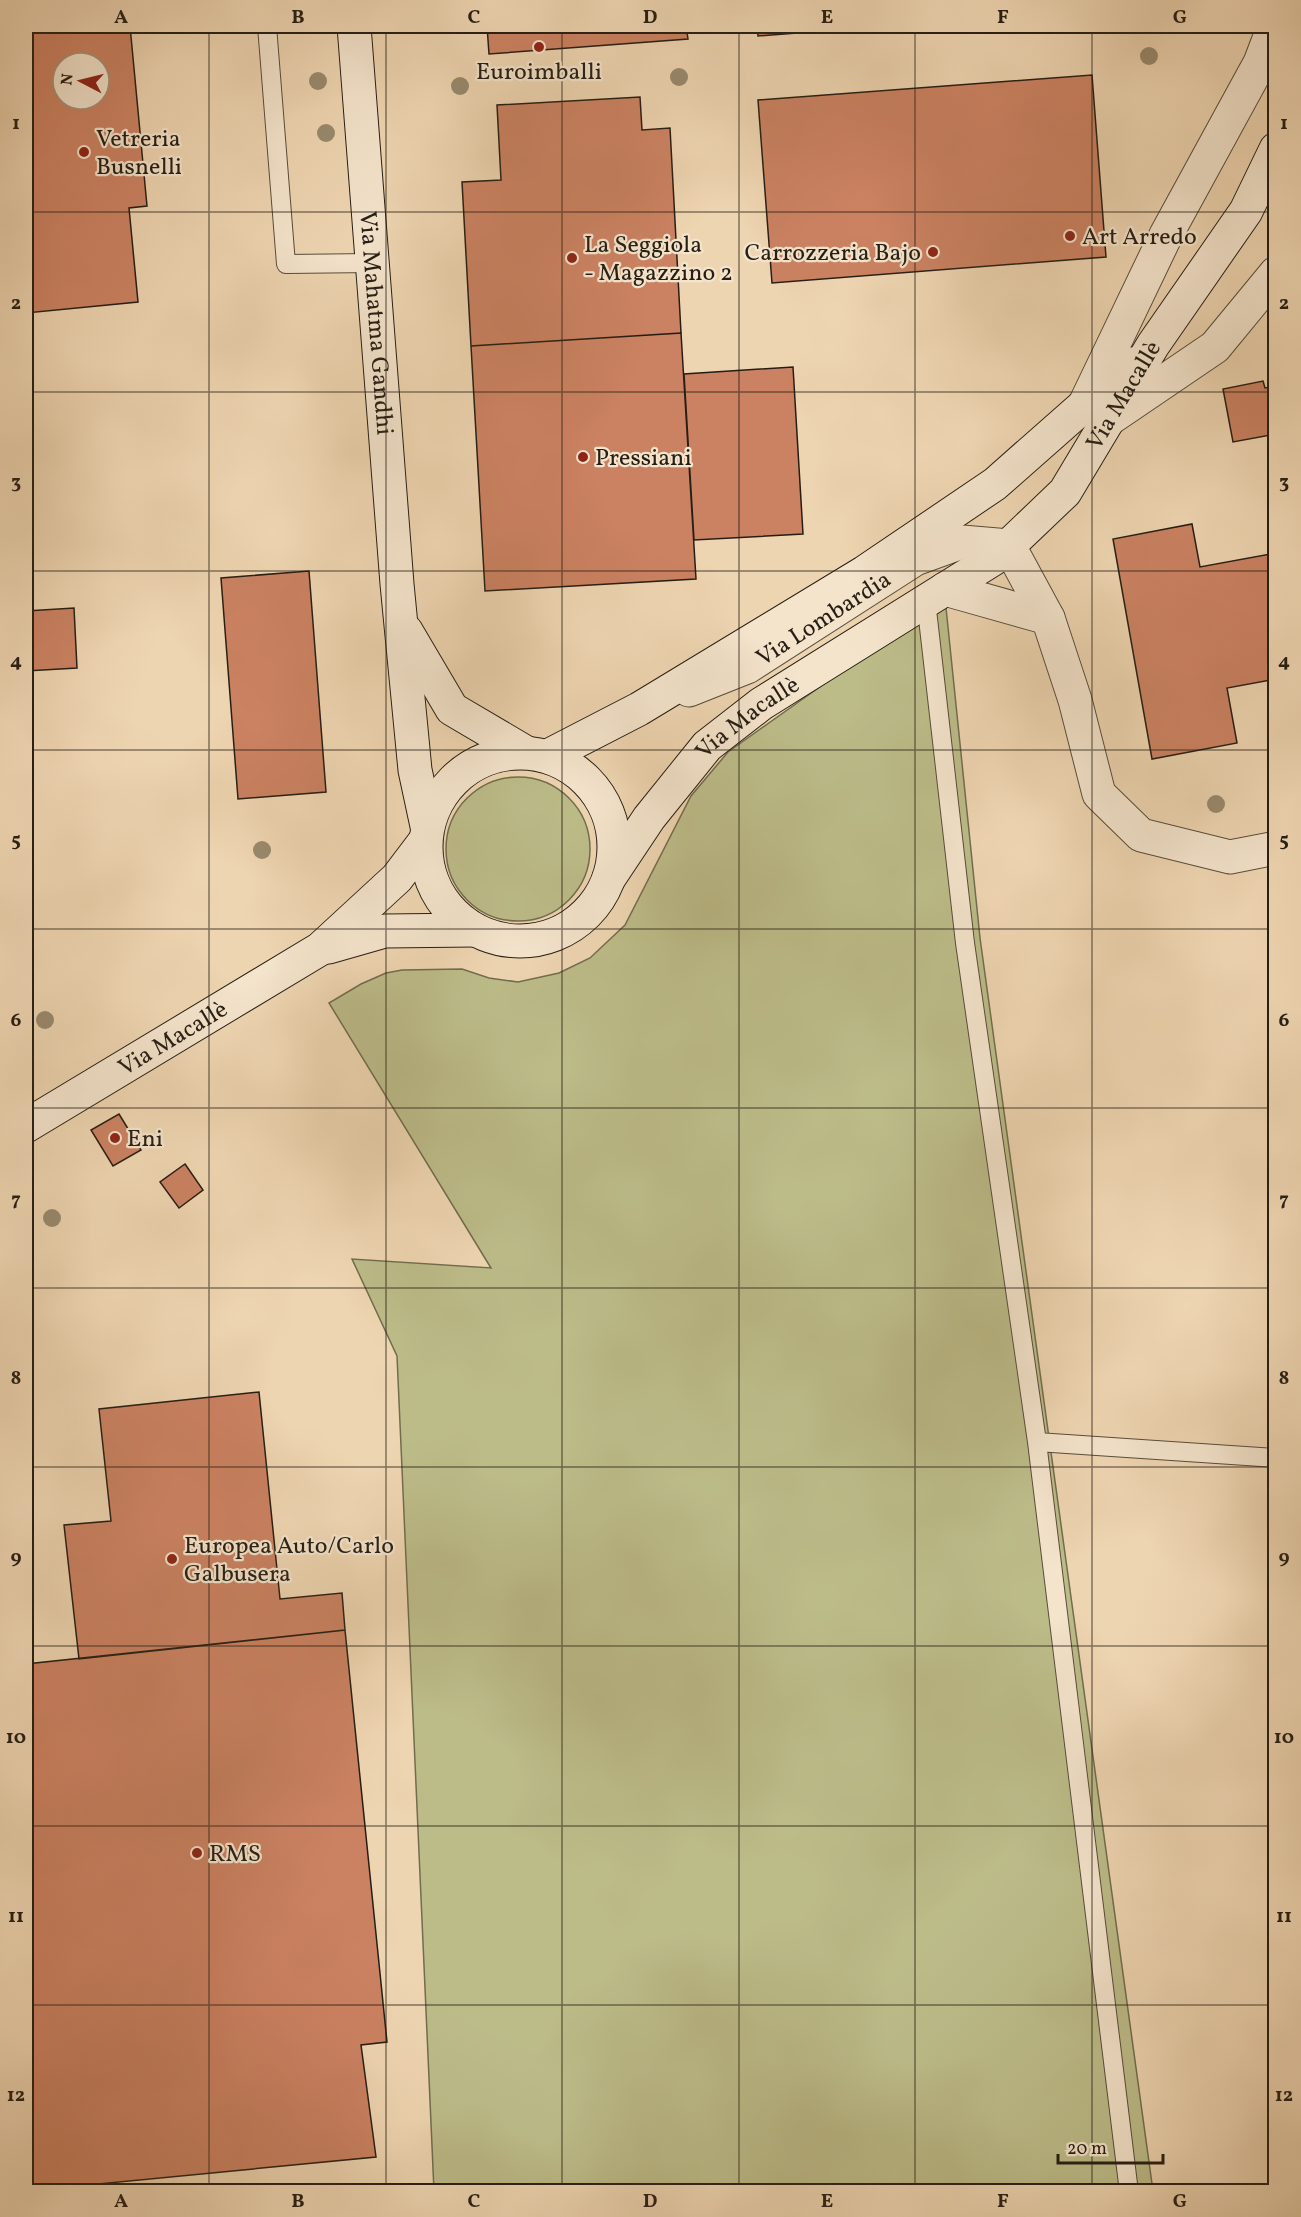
<svg xmlns="http://www.w3.org/2000/svg" width="1301" height="2217" font-family="Vollkorn,serif">
	<rect width="100%" height="100%" fill="#eed5b1"/>
	<filter id="stains"><feTurbulence type="fractalNoise" baseFrequency=".00333" numOctaves="4"/><feColorMatrix values="0 0 0 0 .2 0 0 0 0 .09 0 0 0 0 .02 0 0 0 .5 -.17"/></filter>
	<radialGradient id="worn" r=".72"><stop offset=".6" stop-color="#630" stop-opacity="0"/><stop offset="1" stop-color="#630" stop-opacity=".3"/></radialGradient>
	<path fill="#bcbc89" stroke="#716d4e" stroke-width="1.5" d="M 945,598 L 980,938 L 1153,2191 L 434,2191 L 397,1356 L 352,1259 L 491,1268 L 329,1003 L 361,984 L 386,973 L 402,970 L 462,969 L 489,978 L 518,982 L 559,973 L 590,958 L 625,925 L 691,796 L 728,752 Z
		M446 849a72 72 0 1 1 144 0a72 72 0 1 1-144 0Z"/>
	<path fill="#cb8262" stroke="#261e14" stroke-width="1.5" fill-rule="evenodd" d="M 26,26 L 130,26 L 147,206 L 129,208 L 138,302 L 26,313 ZM 63,63 L 99,63 L 99,99 L 63,99 Z
		M 487,26 L 686,26 L 688,39 L 489,54 Z
		M 757,26 L 887,26 L 758,36 Z
		M 1092,75 L 1106,257 L 772,283 L 758,100 Z
		M 640,97 L 642,130 L 670,128 L 681,333 L 471,346 L 462,182 L 501,180 L 497,105 Z
		M 681,333 L 696,579 L 485,591 L 471,346 Z
		M 793,367 L 803,534 L 694,540 L 684,374 Z
		M 1263,381 L 1265,388 L 1276,386 L 1276,434 L 1233,442 L 1223,389 Z
		M 1192,524 L 1200,567 L 1276,553 L 1276,679 L 1227,688 L 1237,743 L 1152,759 L 1113,539 Z
		M 309,571 L 326,792 L 238,799 L 221,578 Z
		M 74,608 L 77,668 L 26,671 L 26,611 Z
		M 119,1114 L 141,1150 L 113,1166 L 91,1130 Z
		M 185,1164 L 203,1190 L 179,1208 L 160,1182 Z
		M 259,1392 L 280,1599 L 342,1593 L 345,1630 L 79,1659 L 64,1525 L 111,1521 L 99,1409 Z
		M 345,1630 L 387,2042 L 361,2045 L 376,2157 L 26,2191 L 26,1664 Z"/>
	<g fill="none" stroke-linecap="round" stroke-linejoin="round">
		<g stroke="#584c3b" stroke-width="20">
			<path id="lane" d="M 267,26 L 286,264 L 372,263
				M 926,601 L 965,943 L 1037,1442 L 1129,2192
				M 1037,1442 L 1276,1458"/>
		</g>
		<g stroke="#584c3b" stroke-width="35">
			<g id="street">
				<path d="M 1085,404 L 1166,235 L 1260,63 L 1274,26"/>
				<path d="M 1109,419 L 1215,347 L 1276,273"/>
				<path d="M 945,589 L 1048,618"/>
				<path id="s1" d="M 689,690 L 747,667 L 915,559 L 962,542 L 1009,546 L 1048,618 L 1075,700 L 1099,794 L 1141,835 L 1230,857 L 1276,848"/>
			</g>
		</g>
		<g stroke="#261e14" stroke-width="35">
			<g id="secondary">
				<path id="s2" d="M 354,26 L 397,584 L 415,770 L 427,826"/>
				<path d="M 406,631 L 452,709 L 525,752"/>
				<circle cx="520" cy="847" r="94"/>
				<path d="M 548,756 L 639,709 L 865,572 L 995,484 L 1131,364"/>
				<path id="s3" d="M 609,878 L 649,818 L 707,746 L 761,704 L 998,556 L 1065,492 L 1153,345 L 1246,211 L 1276,149"/>
				<path d="M 329,947 L 385,931 L 475,930"/>
				<path id="s4" d="M 26,1126 L 320,949 L 397,878 L 425,841"/>
			</g>
		</g>
		<use href="#lane" stroke="#f4e4cc" stroke-width="18"/>
		<use href="#street" stroke="#f4e4cc" stroke-width="33"/>
		<use href="#secondary" stroke="#f4e4cc" stroke-width="33"/>
	</g>
	<g fill="#998a6e">
		<circle cx="1149" cy="56" r="9"/>
		<circle cx="679" cy="77" r="9"/>
		<circle cx="318" cy="81" r="9"/>
		<circle cx="460" cy="86" r="9"/>
		<circle cx="326" cy="133" r="9"/>
		<circle cx="1216" cy="804" r="9"/>
		<circle cx="262" cy="850" r="9"/>
		<circle cx="45" cy="1020" r="9"/>
		<circle cx="52" cy="1218" r="9"/>
	</g>
	<path fill="none" stroke="#261e14" stroke-width="1.5" stroke-opacity="0.55" d="M 209,26 L 209,2192M 386,26 L 386,2192M 562,26 L 562,2192M 739,26 L 739,2192M 915,26 L 915,2192M 1092,26 L 1092,2192M 26,212 L 1276,212M 26,392 L 1276,392M 26,571 L 1276,571M 26,750 L 1276,750M 26,929 L 1276,929M 26,1108 L 1276,1108M 26,1288 L 1276,1288M 26,1467 L 1276,1467M 26,1646 L 1276,1646M 26,1826 L 1276,1826M 26,2005 L 1276,2005"/>
	<g fill="#8f2418" stroke="#f4e4cc" stroke-width="2">
		<circle cx="539" cy="47" r="6"/>
		<circle cx="84" cy="152" r="6"/>
		<circle cx="1070" cy="236" r="6"/>
		<circle cx="933" cy="252" r="6"/>
		<circle cx="572" cy="258" r="6"/>
		<circle cx="583" cy="457" r="6"/>
		<circle cx="115" cy="1138" r="6"/>
		<circle cx="172" cy="1559" r="6"/>
		<circle cx="197" cy="1853" r="6"/>
	</g>
	<g text-anchor="middle" stroke-width="4.5" stroke-linejoin="round" paint-order="stroke">
		<g font-size="24" fill="#261e14" stroke="#f4e4cc" text-anchor="start">
			<text x="539" y="79" text-anchor="middle">Euroimballi</text>
			<text x="96" y="146">Vetreria<tspan x="96" dy="28">Busnelli</tspan></text>
			<text x="1082" y="244">Art Arredo</text>
			<text x="584" y="252">La Seggiola<tspan x="584" dy="28">- Magazzino 2</tspan></text>
			<text x="921" y="260" text-anchor="end">Carrozzeria Bajo</text>
			<text x="595" y="465">Pressiani</text>
			<text x="127" y="1146">Eni</text>
			<text x="184" y="1553">Europea Auto/Carlo<tspan x="184" dy="28">Galbusera</tspan></text>
			<text x="209" y="1861">RMS</text>
		</g>
		<g font-size="24" fill="#261e14" stroke="#f4e4cc">
			<text dy="8" stroke="none"><textPath href="#s2" startOffset="298">Via Mahatma Gandhi</textPath></text>
			<text dy="8" stroke="none"><textPath href="#s3" startOffset="718">Via Macallè</textPath></text>
			<text dy="8" stroke="none"><textPath href="#s1" startOffset="153">Via Lombardia</textPath></text>
			<text dy="8" stroke="none"><textPath href="#s3" startOffset="214">Via Macallè</textPath></text>
			<text dy="8" stroke="none"><textPath href="#s4" startOffset="171">Via Macallè</textPath></text>
		</g>
	</g>
	<rect width="1301" height="2217" fill="none" stroke="#eed5b1" stroke-width="66"/>
	<g transform="translate(81 81) rotate(277)"><circle r="28" fill="#f4e4cc" stroke="#a29582" stroke-width="1.5"/>
	<path d="M0-4.5L10 22L0 15L-10 22Z" fill="#8f2418"/>
	<text y="-9" font-size="16" font-weight="bold" text-anchor="middle" fill="#261e14">N</text>
	</g>
	<path d="M1058 2154v9h105v-9" fill="none" stroke="#261e14" stroke-width="3"/>
	<text x="1067" y="2154" font-size="18" fill="#261e14" stroke="#f4e4cc" stroke-width="4.5" paint-order="stroke">20 m</text>
	<rect x="33" y="33" width="1235" height="2151" fill="none" stroke="#261e14" stroke-width="2"/>
	<g font-size="20" text-anchor="middle" font-weight="bold" fill="#261e14">
		<text x="121" y="23">A</text>
		<text x="298" y="23">B</text>
		<text x="474" y="23">C</text>
		<text x="650" y="23">D</text>
		<text x="827" y="23">E</text>
		<text x="1003" y="23">F</text>
		<text x="1180" y="23">G</text>
		<text x="16" y="129">1</text>
		<text x="1284" y="129">1</text>
		<text x="16" y="309">2</text>
		<text x="1284" y="309">2</text>
		<text x="16" y="488">3</text>
		<text x="1284" y="488">3</text>
		<text x="16" y="667">4</text>
		<text x="1284" y="667">4</text>
		<text x="16" y="846">5</text>
		<text x="1284" y="846">5</text>
		<text x="16" y="1026">6</text>
		<text x="1284" y="1026">6</text>
		<text x="16" y="1205">7</text>
		<text x="1284" y="1205">7</text>
		<text x="16" y="1384">8</text>
		<text x="1284" y="1384">8</text>
		<text x="16" y="1563">9</text>
		<text x="1284" y="1563">9</text>
		<text x="16" y="1743">10</text>
		<text x="1284" y="1743">10</text>
		<text x="16" y="1922">11</text>
		<text x="1284" y="1922">11</text>
		<text x="16" y="2101">12</text>
		<text x="1284" y="2101">12</text>
		<text x="121" y="2207">A</text>
		<text x="298" y="2207">B</text>
		<text x="474" y="2207">C</text>
		<text x="650" y="2207">D</text>
		<text x="827" y="2207">E</text>
		<text x="1003" y="2207">F</text>
		<text x="1180" y="2207">G</text>
	</g>
	<rect width="100%" height="100%" filter="url(#stains)"/>
	<rect width="100%" height="100%" fill="url(#worn)"/>
</svg>
